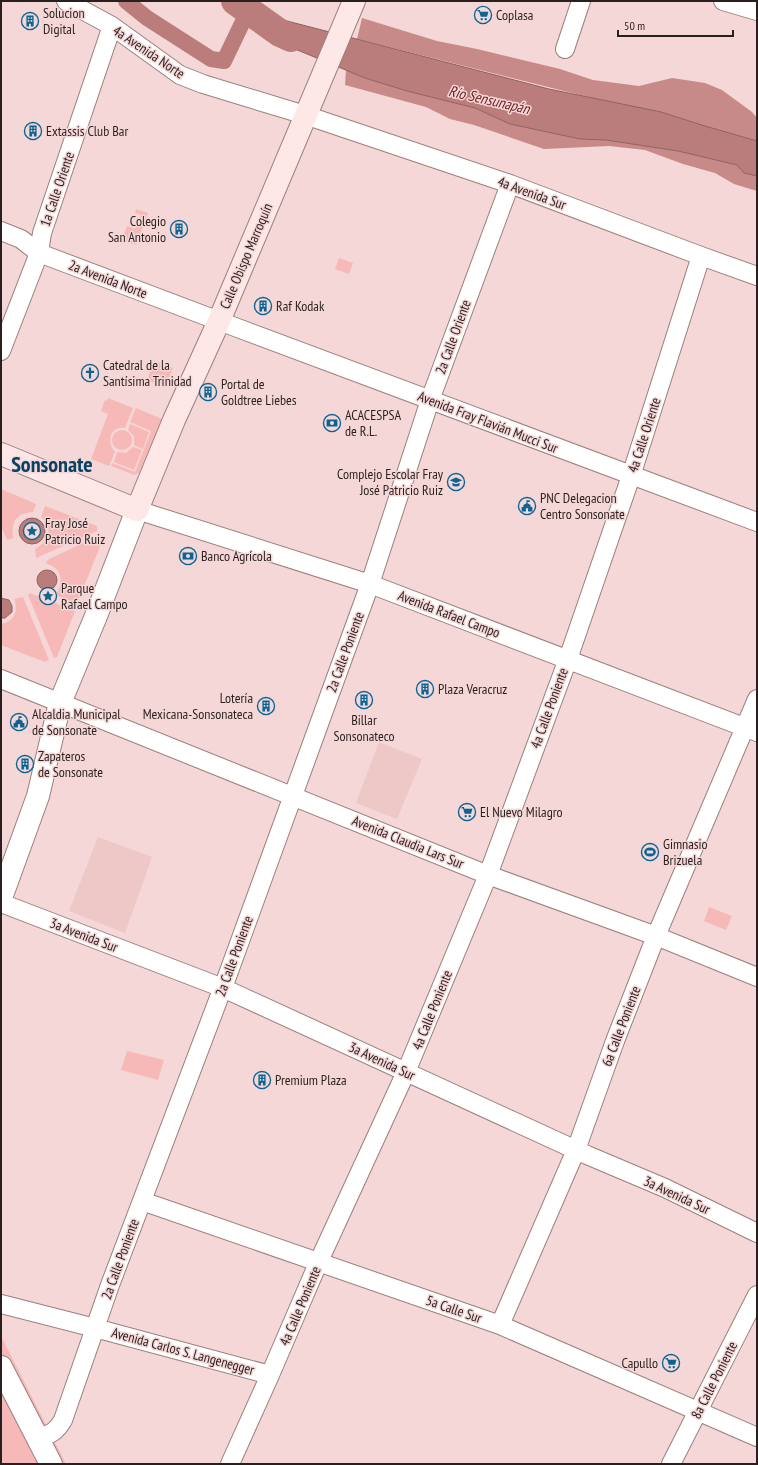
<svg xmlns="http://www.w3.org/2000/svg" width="758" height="1465" font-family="'PT Sans Narrow',sans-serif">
	<rect width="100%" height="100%" fill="#f4d7d6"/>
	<path fill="#edc8c7" d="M 379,742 L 422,759 L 397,819 L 356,803 Z
		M 98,837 L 152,857 L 125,933 L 69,911 Z"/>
	<path fill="#f7b9b7" d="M 136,209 L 148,213 L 136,245 L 122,240 L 127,226 L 135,229 L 141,215 L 135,213 Z
		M 339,258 L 353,263 L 349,274 L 335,269 Z
		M 154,361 L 173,368 L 165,387 L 147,380 Z
		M 108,398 L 133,408 L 125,428 C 110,425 106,442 115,452 L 109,466 L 91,459 L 108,414 L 101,411 L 105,400 L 107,401 Z
		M 136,408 L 162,419 L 139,473 L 134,475 L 111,466 L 112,463 L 135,472 L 151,431 L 130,422 Z
		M 130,424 L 149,432 L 143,449 L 134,445 L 134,436 L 128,430 Z
		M112 440a10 10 0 1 1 20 0a10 10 0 1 1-20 0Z
		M 133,447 L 142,450 L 134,470 L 114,462 L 117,452 L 126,453 Z
		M 1,489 L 36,504 L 33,512 C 16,513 11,521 13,538 L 7,540 L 1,526 Z
		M 45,506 L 97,526 L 97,531 L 36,558 L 35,549 C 48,542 55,528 41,517 Z
		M 98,536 L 103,539 L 77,604 L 58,596 L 56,594 C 64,582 62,568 47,564 L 46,562 L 49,559 Z
		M 30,593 L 75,611 L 57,657 L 54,658 L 28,595 Z
		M 23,597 L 49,660 L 45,662 L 1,645 L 1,624 C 14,622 19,611 14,599 Z
		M 709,907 L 732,916 L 726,930 L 704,921 Z
		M 127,1051 L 164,1060 L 158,1080 L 121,1070 Z
		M 1,1336 L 66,1464 L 1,1464 Z"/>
	<path fill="#c88a88" d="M 362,18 L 437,41 L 477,49 L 560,69 L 593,80 L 639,86 L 672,78 L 705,83 L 722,90 L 752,112 L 757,118 L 757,141 L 704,126 L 661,112 L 604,101 L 357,39 Z
		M 346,70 L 365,78 L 407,91 L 475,108 L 510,124 L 580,139 L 606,140 L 678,151 L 737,165 L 744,173 L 757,176 L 757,191 L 734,184 L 715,173 L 683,164 L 645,150 L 609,146 L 544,149 L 474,125 L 450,119 L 426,107 L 345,85 Z"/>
	<path fill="#bb7d7c" stroke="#906160" d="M 264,15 L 549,89 L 661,112 L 705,126 L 757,141 L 757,176 L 744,173 L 737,165 L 678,151 L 606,140 L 580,139 L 510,124 L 475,108 L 407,91 L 365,78 L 295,49 L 268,39 L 259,18 Z
		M19 531a13 13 0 1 1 26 0a13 13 0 1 1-26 0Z
		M37 580a10 10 0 1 1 20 0a10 10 0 1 1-20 0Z
		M 1,598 L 9,600 L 12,606 L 12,612 L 5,618 L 1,618 Z"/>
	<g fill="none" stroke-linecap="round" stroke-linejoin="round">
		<path stroke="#bb7d7c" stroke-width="16" d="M 126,1 L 147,18 L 211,59 L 224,61 L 248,11"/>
		<path stroke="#bb7d7c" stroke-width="28" d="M 235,1 L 280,33 L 291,38"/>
		<g stroke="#9a7f7e" stroke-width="20">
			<path id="minor" d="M 66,1 L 112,26 L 180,75 L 203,84 L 305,115 L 510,184 L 701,256 L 757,276
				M 723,1 L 757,11
				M 565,49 L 581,1
				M 1,231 L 21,239 L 39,253 L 235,327 L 757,522
				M 1,351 L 39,253 L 42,233 L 112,26
				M 137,510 L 370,584 L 757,732
				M 1,679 L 488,875 L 656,936 L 757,977
				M 1,903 L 223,988 L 587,1155 L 665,1188 L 757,1233
				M 142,1201 L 500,1325 L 757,1437
				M 1,1304 L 95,1328 L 270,1375
				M 500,1325 L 576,1150 L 615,1041 L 656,936 L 757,699
				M 38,1438 C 51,1434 56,1432 63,1420 L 110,1285 L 228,974 L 370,584 L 430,400 L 510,184
				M 230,1464 L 270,1375 L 319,1261 L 406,1072 L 488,875 L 568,659 L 631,476 L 701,256
				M 671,1464 L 757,1295"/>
		</g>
		<g stroke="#9a7f7e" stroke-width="24">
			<path id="tertiary" d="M 1,898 L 38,796 L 60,703 L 96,616 L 137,510
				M 1,1367 L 51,1464"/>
		</g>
		<g stroke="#9a7f7e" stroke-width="24">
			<path id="secondary" d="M 1,454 L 137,510 L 174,420 L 219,321 L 354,1"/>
		</g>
		<use href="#minor" stroke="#fff" stroke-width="18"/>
		<use href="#tertiary" stroke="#fff" stroke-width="22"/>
		<use href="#secondary" stroke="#fee8e7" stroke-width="22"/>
	</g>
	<defs>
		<g id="supermarket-ring" transform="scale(0.9)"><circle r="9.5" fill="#f4d7d6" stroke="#0a6494" stroke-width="1.5"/><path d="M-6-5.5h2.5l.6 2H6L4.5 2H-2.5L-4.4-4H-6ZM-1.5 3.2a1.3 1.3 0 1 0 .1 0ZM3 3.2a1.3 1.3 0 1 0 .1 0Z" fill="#0a6494"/></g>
		<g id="building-ring" transform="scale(0.9)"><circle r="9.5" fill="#f4d7d6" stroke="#0a6494" stroke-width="1.5"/><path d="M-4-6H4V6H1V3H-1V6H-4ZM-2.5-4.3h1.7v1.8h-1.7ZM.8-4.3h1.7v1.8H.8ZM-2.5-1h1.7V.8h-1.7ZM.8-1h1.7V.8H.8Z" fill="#0a6494"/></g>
		<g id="church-ring" transform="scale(0.9)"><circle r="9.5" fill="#f4d7d6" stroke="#0a6494" stroke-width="1.5"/><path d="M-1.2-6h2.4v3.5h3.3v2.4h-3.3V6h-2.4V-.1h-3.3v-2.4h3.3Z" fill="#0a6494"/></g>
		<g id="bank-ring" transform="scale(0.9)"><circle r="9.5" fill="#f4d7d6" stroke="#0a6494" stroke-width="1.5"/><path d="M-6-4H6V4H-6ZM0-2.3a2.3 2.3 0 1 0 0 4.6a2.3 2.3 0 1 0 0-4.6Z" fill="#0a6494"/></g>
		<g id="school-ring" transform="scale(0.9)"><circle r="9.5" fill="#f4d7d6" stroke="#0a6494" stroke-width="1.5"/><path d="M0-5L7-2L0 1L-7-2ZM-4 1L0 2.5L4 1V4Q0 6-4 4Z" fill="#0a6494"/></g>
		<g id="civic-ring" transform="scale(0.9)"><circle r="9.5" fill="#f4d7d6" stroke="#0a6494" stroke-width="1.5"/><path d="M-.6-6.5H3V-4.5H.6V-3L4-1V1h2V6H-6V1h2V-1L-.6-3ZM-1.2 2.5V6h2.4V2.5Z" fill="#0a6494"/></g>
		<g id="sight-ring" transform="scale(0.9)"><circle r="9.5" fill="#f4d7d6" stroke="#0a6494" stroke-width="1.5"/><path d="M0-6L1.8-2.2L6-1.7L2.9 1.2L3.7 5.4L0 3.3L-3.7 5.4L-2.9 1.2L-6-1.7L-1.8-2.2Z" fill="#0a6494"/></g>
		<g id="stadium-ring" transform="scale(0.9)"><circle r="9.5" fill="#f4d7d6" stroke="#0a6494" stroke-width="1.5"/><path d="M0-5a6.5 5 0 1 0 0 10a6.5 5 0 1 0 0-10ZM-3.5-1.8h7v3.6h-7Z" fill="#0a6494"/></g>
	</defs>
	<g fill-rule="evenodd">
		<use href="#supermarket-ring" x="483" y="15"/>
		<use href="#building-ring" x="30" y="21"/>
		<use href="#building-ring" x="33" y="131"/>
		<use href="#building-ring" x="179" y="229"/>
		<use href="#building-ring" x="263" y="306"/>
		<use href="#church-ring" x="90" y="373"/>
		<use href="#building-ring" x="208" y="392"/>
		<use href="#bank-ring" x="332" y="423"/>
		<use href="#school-ring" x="456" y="482"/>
		<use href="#civic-ring" x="527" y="506"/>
		<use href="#sight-ring" x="32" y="531"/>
		<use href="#bank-ring" x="188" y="556"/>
		<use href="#sight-ring" x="48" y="596"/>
		<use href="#building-ring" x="425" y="689"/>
		<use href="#building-ring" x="364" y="700"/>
		<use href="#building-ring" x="266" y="706"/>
		<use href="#civic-ring" x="19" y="722"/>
		<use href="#building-ring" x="25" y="764"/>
		<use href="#supermarket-ring" x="467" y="812"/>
		<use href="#stadium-ring" x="650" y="852"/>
		<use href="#building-ring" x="262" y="1080"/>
		<use href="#supermarket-ring" x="671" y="1363"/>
	</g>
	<g text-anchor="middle" stroke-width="3" stroke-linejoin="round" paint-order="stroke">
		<g font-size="14" fill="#2a1f1f" stroke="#f4d7d6" text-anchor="start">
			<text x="43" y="18">Solucion<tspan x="43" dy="16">Digital</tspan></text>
			<text x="496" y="20">Coplasa</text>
			<text x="46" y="136">Extassis Club Bar</text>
			<text x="166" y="226" text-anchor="end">Colegio<tspan x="166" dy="16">San Antonio</tspan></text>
			<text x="276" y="311">Raf Kodak</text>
			<text x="103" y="370">Catedral de la<tspan x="103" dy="16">Santísima Trinidad</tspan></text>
			<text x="221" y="389">Portal de<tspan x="221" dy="16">Goldtree Liebes</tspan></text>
			<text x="345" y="420">ACACESPSA<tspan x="345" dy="16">de R.L.</tspan></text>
			<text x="443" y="479" text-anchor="end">Complejo Escolar Fray<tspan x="443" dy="16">José Patricio Ruiz</tspan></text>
			<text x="540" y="503">PNC Delegacion<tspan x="540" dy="16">Centro Sonsonate</tspan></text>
			<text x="45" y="528">Fray José<tspan x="45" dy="16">Patricio Ruiz</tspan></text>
			<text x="201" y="561">Banco Agrícola</text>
			<text x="61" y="593">Parque<tspan x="61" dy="16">Rafael Campo</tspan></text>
			<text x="438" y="694">Plaza Veracruz</text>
			<text x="253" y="703" text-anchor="end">Lotería<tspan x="253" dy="16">Mexicana-Sonsonateca</tspan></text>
			<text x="32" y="719">Alcaldia Municipal<tspan x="32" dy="16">de Sonsonate</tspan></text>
			<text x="364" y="725" text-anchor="middle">Billar<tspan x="364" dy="16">Sonsonateco</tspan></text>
			<text x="38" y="761">Zapateros<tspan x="38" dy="16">de Sonsonate</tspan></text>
			<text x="480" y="817">El Nuevo Milagro</text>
			<text x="663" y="849">Gimnasio<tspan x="663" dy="16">Brizuela</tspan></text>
			<text x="275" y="1085">Premium Plaza</text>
			<text x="658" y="1368" text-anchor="end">Capullo</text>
		</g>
		<g font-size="14" fill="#2a1f1f" stroke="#f4d7d6">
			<text transform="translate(149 52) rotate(34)" y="5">4a Avenida Norte</text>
			<text transform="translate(57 189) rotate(-71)" y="5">1a Calle Oriente</text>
			<text transform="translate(532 193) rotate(20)" y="5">4a Avenida Sur</text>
			<text transform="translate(246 256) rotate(-67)" y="5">Calle Obispo Marroquín</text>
			<text transform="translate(108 279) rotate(21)" y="5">2a Avenida Norte</text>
			<text transform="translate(453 337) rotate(-70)" y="5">2a Calle Oriente</text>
			<text transform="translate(488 422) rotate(21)" y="5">Avenida Fray Flavián Mucci Sur</text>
			<text transform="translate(644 435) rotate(-72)" y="5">4a Calle Oriente</text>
			<text transform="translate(449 614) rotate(21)" y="5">Avenida Rafael Campo</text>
			<text transform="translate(345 652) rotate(-70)" y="5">2a Calle Poniente</text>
			<text transform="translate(549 708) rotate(-70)" y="5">4a Calle Poniente</text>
			<text transform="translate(408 842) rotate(22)" y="5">Avenida Claudia Lars Sur</text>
			<text transform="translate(84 935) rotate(21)" y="5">3a Avenida Sur</text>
			<text transform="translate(234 956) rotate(-70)" y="5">2a Calle Poniente</text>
			<text transform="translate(432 1010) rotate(-68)" y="5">4a Calle Poniente</text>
			<text transform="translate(621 1026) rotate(-69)" y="5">6a Calle Poniente</text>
			<text transform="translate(382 1061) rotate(25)" y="5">3a Avenida Sur</text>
			<text transform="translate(677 1195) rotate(25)" y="5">3a Avenida Sur</text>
			<text transform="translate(120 1259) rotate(-70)" y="5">2a Calle Poniente</text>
			<text transform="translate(300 1306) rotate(-67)" y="5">4a Calle Poniente</text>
			<text transform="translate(454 1309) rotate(19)" y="5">5a Calle Sur</text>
			<text transform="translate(183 1351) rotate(15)" y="5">Avenida Carlos S. Langenegger</text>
			<text transform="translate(714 1380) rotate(-63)" y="5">8a Calle Poniente</text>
		</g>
		<g font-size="15" font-style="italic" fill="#6d2226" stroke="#f4d7d6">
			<text transform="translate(489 100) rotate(13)" y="5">Río Sensunapán</text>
		</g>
		<g font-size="22" font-weight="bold" fill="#064263" stroke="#f4d7d6">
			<text x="52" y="472">Sonsonate</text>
		</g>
	</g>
	<rect width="758" height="1465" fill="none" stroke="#2a1f1f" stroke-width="4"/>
	<path d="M618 30v6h115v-6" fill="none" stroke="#2a1f1f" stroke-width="2"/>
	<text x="624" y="30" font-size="12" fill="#2a1f1f" stroke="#f4d7d6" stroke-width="3" paint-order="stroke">50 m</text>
</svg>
